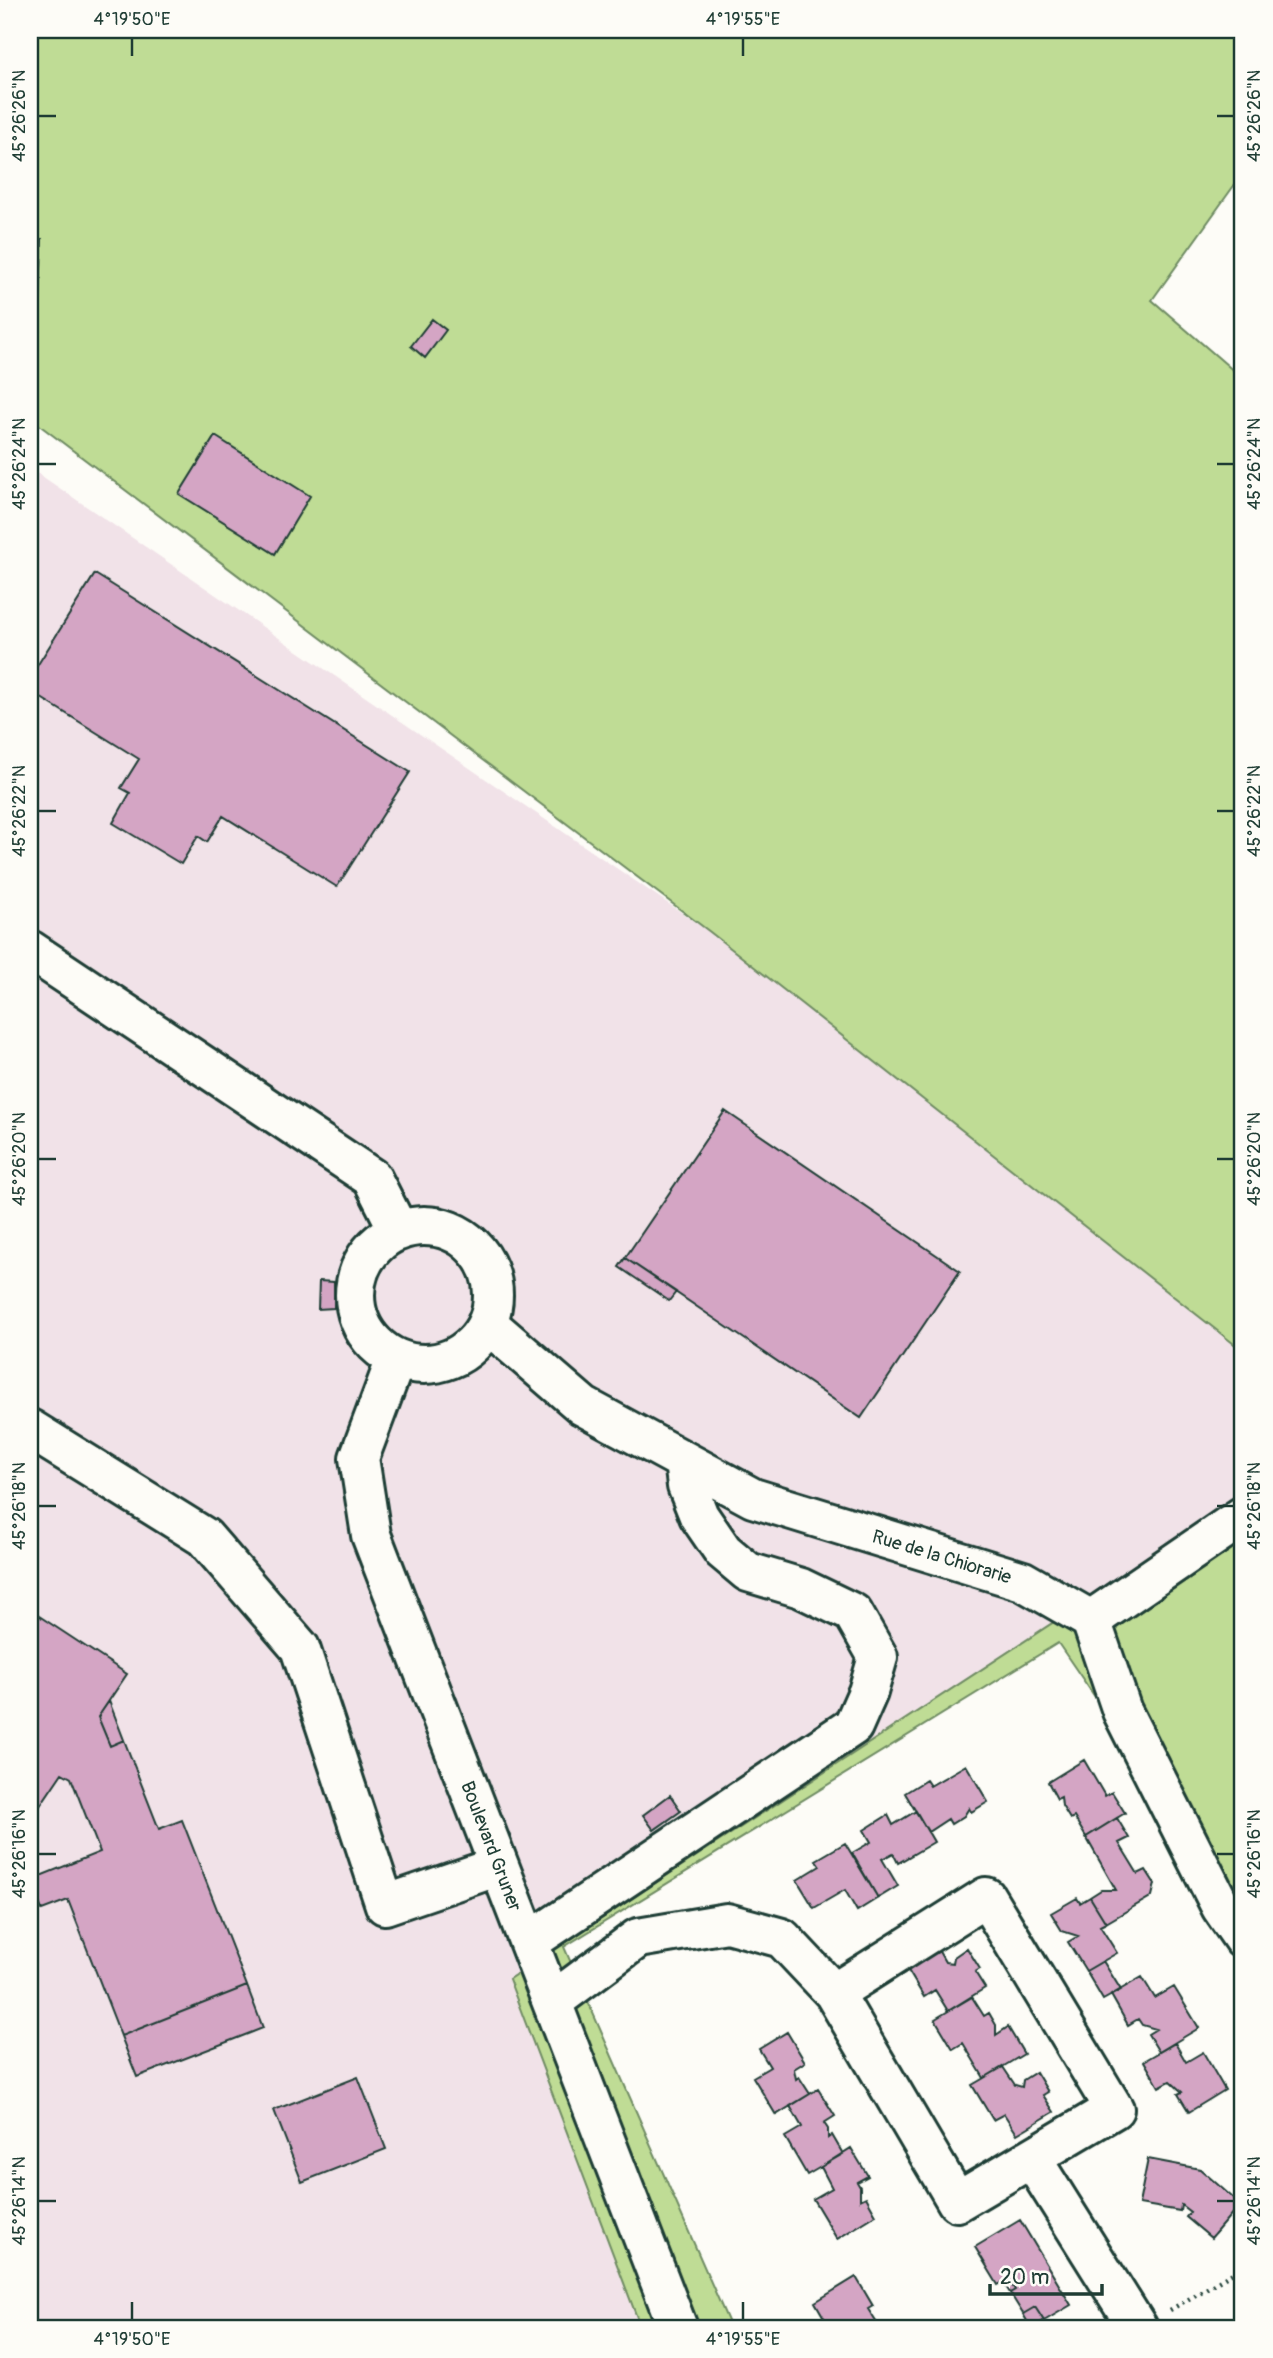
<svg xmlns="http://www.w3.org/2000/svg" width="1273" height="2358" font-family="Pangolin,sans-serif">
	<rect width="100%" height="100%" fill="#fdfcf7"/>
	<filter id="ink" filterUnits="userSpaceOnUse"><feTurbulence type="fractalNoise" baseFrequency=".0143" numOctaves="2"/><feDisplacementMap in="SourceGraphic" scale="14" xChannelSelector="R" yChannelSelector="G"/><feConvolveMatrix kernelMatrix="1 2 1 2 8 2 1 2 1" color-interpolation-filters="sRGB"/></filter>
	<g filter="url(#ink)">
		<path fill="#f1e2e8" d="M 30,468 L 710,932 L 1243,1351 L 1243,1498 L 509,1979 L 641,2328 L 30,2328 Z"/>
		<path fill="#bfdc95" stroke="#6f8c64" stroke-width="2" d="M 30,30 L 1243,30 L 1243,173 L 1152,300 L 1243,379 L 1243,1351 L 710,932 L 30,418 Z
			M 1243,1498 L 1243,1913 L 1058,1643 L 564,1947 L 731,2328 L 641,2328 L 509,1979 Z"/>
		<path fill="#d4a5c4" stroke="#1f3d34" stroke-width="2" d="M 30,239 L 42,239 L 39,334 L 30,334 Z
			M 432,319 L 446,330 L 425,358 L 411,346 Z
			M 215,436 L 310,496 L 275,554 L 179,494 Z
			M 95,574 L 410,772 L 337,887 L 223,816 L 207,842 L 198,836 L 181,864 L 113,823 L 130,793 L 121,788 L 139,759 L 30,691 L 30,677 Z
			M 725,1111 L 960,1271 L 861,1418 L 625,1258 Z
			M 625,1258 L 676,1292 L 669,1301 L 619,1267 Z
			M 319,1281 L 334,1282 L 334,1308 L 318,1309 Z
			M 30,1610 L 127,1674 L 98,1717 L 110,1746 L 124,1740 L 159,1829 L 182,1820 L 247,1986 L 121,2036 L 68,1900 L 42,1910 L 30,1880 L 100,1852 L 71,1778 L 62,1773 L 33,1816 L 30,1814 Z
			M 109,1701 L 124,1740 L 110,1746 L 98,1717 Z
			M 1084,1760 L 1105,1796 L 1112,1792 L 1125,1813 L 1086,1837 L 1074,1817 L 1070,1819 L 1062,1806 L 1061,1797 L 1057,1799 L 1048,1782 Z
			M 966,1765 L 988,1802 L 971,1812 L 969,1808 L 964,1816 L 951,1824 L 948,1819 L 928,1832 L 905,1793 L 926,1780 L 930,1786 Z
			M 670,1795 L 681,1811 L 654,1830 L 643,1815 Z
			M 916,1811 L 934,1842 L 898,1863 L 893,1853 L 882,1859 L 898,1886 L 878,1898 L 852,1853 L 871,1842 L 864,1830 L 888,1815 L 893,1825 Z
			M 1117,1818 L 1129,1838 L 1119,1843 L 1138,1874 L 1146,1870 L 1155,1884 L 1152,1896 L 1106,1923 L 1090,1897 L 1101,1890 L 1116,1890 L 1086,1837 Z
			M 845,1843 L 878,1898 L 857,1911 L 845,1890 L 814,1908 L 797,1880 L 820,1866 L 816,1860 Z
			M 1090,1897 L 1106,1923 L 1100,1926 L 1117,1953 L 1086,1971 L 1068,1942 L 1078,1936 L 1062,1931 L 1051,1913 L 1077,1898 L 1080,1903 Z
			M 937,1948 L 945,1962 L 953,1963 L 954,1957 L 967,1948 L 980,1969 L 975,1972 L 985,1988 L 948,2011 L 935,1990 L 924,1997 L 906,1967 Z
			M 1103,1961 L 1121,1990 L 1103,2000 L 1086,1971 Z
			M 1142,1977 L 1155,1998 L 1174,1987 L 1199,2028 L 1159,2052 L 1148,2034 L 1156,2029 L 1142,2025 L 1138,2019 L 1128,2025 L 1111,1995 Z
			M 247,1986 L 263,2028 L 137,2077 L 121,2036 Z
			M 972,1997 L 984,2016 L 989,2013 L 996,2025 L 996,2035 L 1008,2027 L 1024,2054 L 984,2078 L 963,2043 L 953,2049 L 935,2019 Z
			M 787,2032 L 805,2062 L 794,2069 L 796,2079 L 799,2077 L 810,2094 L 776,2115 L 753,2077 L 770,2067 L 759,2049 Z
			M 1175,2043 L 1186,2062 L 1203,2052 L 1225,2090 L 1189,2112 L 1178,2094 L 1182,2092 L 1170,2081 L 1159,2087 L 1144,2061 Z
			M 1003,2067 L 1015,2085 L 1022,2087 L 1023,2080 L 1036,2072 L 1048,2092 L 1043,2095 L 1054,2112 L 1017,2134 L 1004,2114 L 993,2120 L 972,2085 Z
			M 358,2077 L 386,2149 L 302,2182 L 274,2110 Z
			M 818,2089 L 835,2116 L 824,2123 L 828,2129 L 828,2138 L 832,2135 L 843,2154 L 807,2175 L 785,2137 L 802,2127 L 790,2106 Z
			M 851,2148 L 868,2176 L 857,2182 L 860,2187 L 860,2200 L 866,2197 L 876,2215 L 837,2239 L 813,2199 L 832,2188 L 821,2167 Z
			M 1148,2159 L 1200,2169 L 1240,2204 L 1211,2238 L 1186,2217 L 1190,2212 L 1181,2205 L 1180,2211 L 1139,2204 Z
			M 1020,2220 L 1071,2305 L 1044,2321 L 1035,2307 L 1023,2314 L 1010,2293 L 1015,2290 L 1008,2279 L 998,2285 L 975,2247 Z
			M 856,2277 L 873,2306 L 868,2309 L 880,2328 L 830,2328 L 815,2302 Z
			M 1008,2279 L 1015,2290 L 1010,2293 L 1003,2282 Z
			M 1035,2307 L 1044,2321 L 1031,2328 L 1023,2314 Z"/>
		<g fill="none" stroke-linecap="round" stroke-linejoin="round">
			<g stroke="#1f3d34" stroke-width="44">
				<path id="minor" d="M 30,950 L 372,1178 L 399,1231
					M355 1295a69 69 0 1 1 138 0a69 69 0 1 1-138 0Z
					M 488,1324 L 583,1406 L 753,1498 L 1023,1581 L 1091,1620 L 1122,1711 L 1221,1907 L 1243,1939
					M 396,1359 L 359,1458 L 371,1535 L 678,2328
					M 30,1429 L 204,1537 L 300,1648 L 385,1905 L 499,1866
					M 1091,1620 L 1243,1516
					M 986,1897 L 1114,2109 L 957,2202 L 834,1993 Z
					M 529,1942 L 853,1726 L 868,1692 L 878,1657 L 853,1613 L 801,1588 L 748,1572 L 723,1551 L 699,1516 L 687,1486 L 684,1461
					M 552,2002 L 638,1938 L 727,1923 L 782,1938 L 834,1993
					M 1032,2159 L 1138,2328"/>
			</g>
			<path stroke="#1f3d34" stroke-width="4.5" stroke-dasharray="2 5" stroke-linecap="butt" d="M 1170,2310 L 1243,2267"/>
			<use href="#minor" stroke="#fdfcf7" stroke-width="38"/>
		</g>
	</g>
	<path fill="none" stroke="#1f3d34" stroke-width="2.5" d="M 132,38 L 132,56M 743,38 L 743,56M 38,116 L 56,116M 1217,116 L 1234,116M 38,464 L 56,464M 1217,464 L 1234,464M 38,811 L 56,811M 1217,811 L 1234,811M 38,1159 L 56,1159M 1217,1159 L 1234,1159M 38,1506 L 56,1506M 1217,1506 L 1234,1506M 38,1854 L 56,1854M 1217,1854 L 1234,1854M 38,2201 L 56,2201M 1217,2201 L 1234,2201M 132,2302 L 132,2320M 743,2302 L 743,2320"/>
	<g text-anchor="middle" stroke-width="6" stroke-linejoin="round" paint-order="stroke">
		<g font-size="19" fill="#1f3d34" stroke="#fdfcf7">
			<text transform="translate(942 1556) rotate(17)" y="7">Rue de la Chiorarie</text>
			<text transform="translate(492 1846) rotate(69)" y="7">Boulevard Gruner</text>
		</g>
	</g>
	<rect width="1273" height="2358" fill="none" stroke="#fdfcf7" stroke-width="77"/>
	<path d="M990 2284v10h112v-10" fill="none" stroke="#1f3d34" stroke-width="3.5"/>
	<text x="1000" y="2284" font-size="21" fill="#1f3d34" stroke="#fdfcf7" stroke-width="5" paint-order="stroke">20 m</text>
	<rect x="38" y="38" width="1196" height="2282" fill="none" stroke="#1f3d34" stroke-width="2.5"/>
	<g font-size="18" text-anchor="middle" fill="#1f3d34">
		<text x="132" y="25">4°19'50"E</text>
		<text x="743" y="25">4°19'55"E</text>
		<text transform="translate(19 116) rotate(-90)" y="6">45°26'26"N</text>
		<text transform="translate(1254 116) rotate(-90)" y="6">45°26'26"N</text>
		<text transform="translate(19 464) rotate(-90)" y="6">45°26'24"N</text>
		<text transform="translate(1254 464) rotate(-90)" y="6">45°26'24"N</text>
		<text transform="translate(19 811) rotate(-90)" y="6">45°26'22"N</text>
		<text transform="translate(1254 811) rotate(-90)" y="6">45°26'22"N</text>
		<text transform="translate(19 1159) rotate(-90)" y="6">45°26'20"N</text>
		<text transform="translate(1254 1159) rotate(-90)" y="6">45°26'20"N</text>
		<text transform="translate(19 1506) rotate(-90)" y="6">45°26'18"N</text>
		<text transform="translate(1254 1506) rotate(-90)" y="6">45°26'18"N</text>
		<text transform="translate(19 1854) rotate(-90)" y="6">45°26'16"N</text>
		<text transform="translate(1254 1854) rotate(-90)" y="6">45°26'16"N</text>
		<text transform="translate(19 2201) rotate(-90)" y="6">45°26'14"N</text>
		<text transform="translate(1254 2201) rotate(-90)" y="6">45°26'14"N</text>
		<text x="132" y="2345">4°19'50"E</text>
		<text x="743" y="2345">4°19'55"E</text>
	</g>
</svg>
